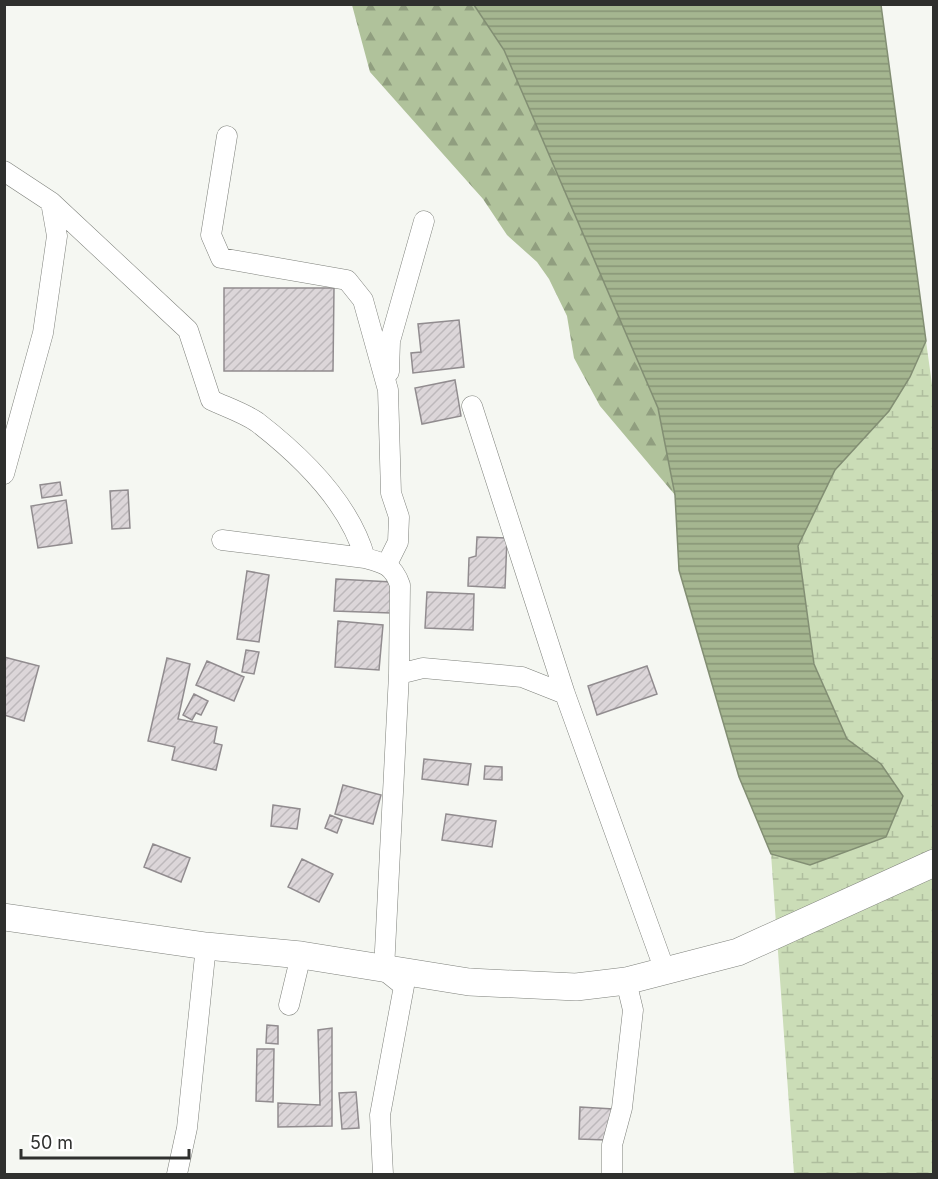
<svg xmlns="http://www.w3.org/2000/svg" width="938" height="1179" font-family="Inter,sans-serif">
	<defs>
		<pattern id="forest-firs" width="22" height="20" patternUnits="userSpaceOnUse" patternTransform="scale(1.5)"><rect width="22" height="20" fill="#b0c29b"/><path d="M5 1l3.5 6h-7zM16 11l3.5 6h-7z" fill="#909e7f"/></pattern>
		<pattern id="wetland-marsh" width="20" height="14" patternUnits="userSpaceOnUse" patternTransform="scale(1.5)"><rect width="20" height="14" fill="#cbddb7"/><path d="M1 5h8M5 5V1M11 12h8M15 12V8" fill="none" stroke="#afbe9e"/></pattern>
		<pattern id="water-rules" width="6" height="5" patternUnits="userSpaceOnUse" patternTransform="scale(1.5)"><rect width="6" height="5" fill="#a5b690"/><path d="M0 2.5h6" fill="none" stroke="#879476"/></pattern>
		<pattern id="building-hatch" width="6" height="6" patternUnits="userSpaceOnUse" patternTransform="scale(1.5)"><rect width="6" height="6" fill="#dcd6d9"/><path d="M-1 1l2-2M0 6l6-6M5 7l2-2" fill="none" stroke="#bdb8bb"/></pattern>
	</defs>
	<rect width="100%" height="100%" fill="#f5f7f2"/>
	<path fill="url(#forest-firs)" d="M 352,5 L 474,5 L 504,50 L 658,408 L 675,495 L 600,406 L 574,358 L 567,316 L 549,279 L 537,262 L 507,235 L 483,199 L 370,72 Z"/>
	<path fill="url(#wetland-marsh)" d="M 926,341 L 934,399 L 933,1174 L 794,1174 L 771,854 L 810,865 L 881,764 L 847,739 L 814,663 L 798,546 L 835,470 L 889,411 L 910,377 Z"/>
	<path fill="url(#water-rules)" stroke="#828e73" stroke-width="1.5" d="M 474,5 L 881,5 L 926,341 L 910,377 L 889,411 L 835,470 L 798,546 L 814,664 L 847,739 L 881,764 L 903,796 L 886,837 L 810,865 L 771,854 L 739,777 L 679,570 L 675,495 L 658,408 L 504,50 Z"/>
	<path fill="url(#building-hatch)" stroke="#918c8f" stroke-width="1.5" d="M 224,288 L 334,288 L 333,371 L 224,371 Z
		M 459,320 L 464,367 L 413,373 L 411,353 L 421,352 L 418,324 Z
		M 455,380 L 461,416 L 422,424 L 415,388 Z
		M 60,482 L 62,495 L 42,498 L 40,485 Z
		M 128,490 L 130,528 L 112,529 L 110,491 Z
		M 66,500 L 72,543 L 38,548 L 31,506 Z
		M 477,537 L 507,538 L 505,588 L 468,586 L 469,558 L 476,556 Z
		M 247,571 L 269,575 L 259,642 L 237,639 Z
		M 336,579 L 392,582 L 391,613 L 334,611 Z
		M 427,592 L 474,594 L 473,630 L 425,628 Z
		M 338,621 L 383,625 L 379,670 L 335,667 Z
		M 246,650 L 259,652 L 254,674 L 242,672 Z
		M 4,657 L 39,666 L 24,721 L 4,715 Z
		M 167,658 L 190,664 L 178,719 L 217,727 L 214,743 L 222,745 L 216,770 L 172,760 L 175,747 L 148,741 Z
		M 207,661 L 244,677 L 234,701 L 196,685 Z
		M 647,666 L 657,694 L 597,715 L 588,686 Z
		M 194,694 L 208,701 L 201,715 L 196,713 L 192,720 L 183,715 Z
		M 424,759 L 471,764 L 468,785 L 422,779 Z
		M 485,766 L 502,767 L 502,780 L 484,779 Z
		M 343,785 L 381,795 L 373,824 L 335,814 Z
		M 273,805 L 300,809 L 297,829 L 271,826 Z
		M 446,814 L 496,821 L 492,847 L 442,840 Z
		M 330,815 L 342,820 L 337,833 L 325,828 Z
		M 153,844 L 190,858 L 181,882 L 144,867 Z
		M 302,859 L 333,874 L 319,902 L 288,887 Z
		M 267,1025 L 278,1026 L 278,1044 L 266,1043 Z
		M 332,1028 L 332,1126 L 278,1127 L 278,1103 L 320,1105 L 318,1030 Z
		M 257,1049 L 274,1049 L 273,1102 L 256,1101 Z
		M 356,1092 L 359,1128 L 342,1129 L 339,1093 Z
		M 580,1107 L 613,1109 L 606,1140 L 579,1139 Z"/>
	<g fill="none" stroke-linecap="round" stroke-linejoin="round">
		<g stroke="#7e807b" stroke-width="21">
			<path id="minor" d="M 227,136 L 211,235 L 221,258 L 347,280 L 363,300 L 388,390 L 391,493 L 399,517 L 398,542 L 387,564
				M 4,171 L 51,202 L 188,330 L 211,400 C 226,407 244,413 257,422 C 301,456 350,504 365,558
				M 389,372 L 390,341 L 424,221
				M 472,406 L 565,694 L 665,971
				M 4,474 L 43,333 L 57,236 L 51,202
				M 222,540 L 365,558 C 384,563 393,565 400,585 L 399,674 L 384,970 L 404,986 L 380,1115 L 383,1174
				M 399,674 L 423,668 L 522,677 L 565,694
				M 289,1005 L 301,955
				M 177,1174 L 187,1128 L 206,946
				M 612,1174 L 612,1145 L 622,1108 L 633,1010 L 626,981"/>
		</g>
		<g stroke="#7e807b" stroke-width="28">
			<path id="secondary" d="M 4,917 L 206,946 L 301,955 L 469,982 L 576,987 L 626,981 L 738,952 L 934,863"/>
		</g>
		<use href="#minor" stroke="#fff" stroke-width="20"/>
		<use href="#secondary" stroke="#fff" stroke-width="27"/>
	</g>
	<rect width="938" height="1179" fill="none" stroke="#2f302e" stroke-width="12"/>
	<path d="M21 1149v9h168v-9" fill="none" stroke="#2f302e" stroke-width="3"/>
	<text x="30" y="1149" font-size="18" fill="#2f302e" stroke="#ffffff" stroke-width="4.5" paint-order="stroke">50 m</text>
</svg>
